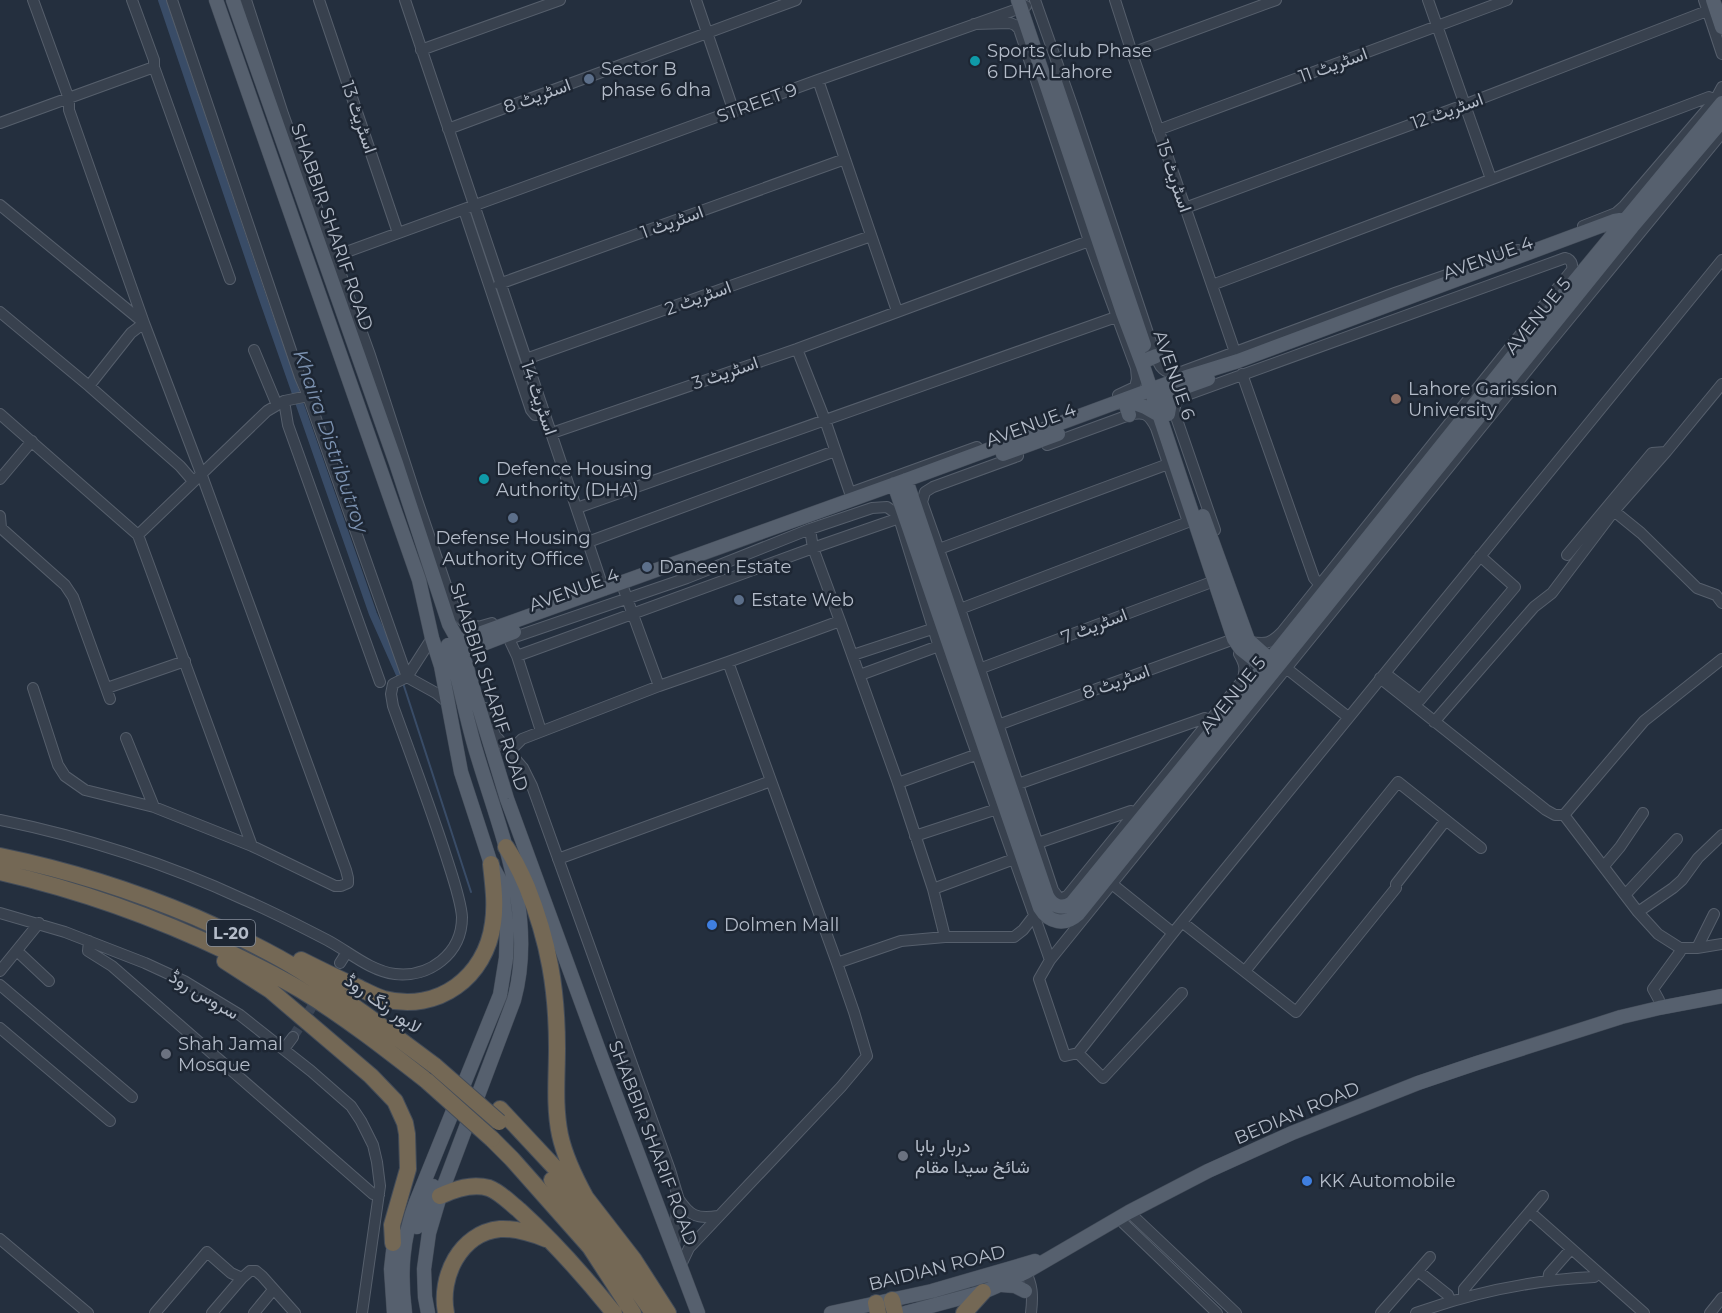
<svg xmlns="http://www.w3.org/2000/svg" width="1722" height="1313" font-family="Montserrat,Vazirmatn,sans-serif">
	<rect width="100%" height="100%" fill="#242f3e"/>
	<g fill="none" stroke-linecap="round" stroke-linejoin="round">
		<path stroke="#394c67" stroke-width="2" d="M 403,683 L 471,892"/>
		<path stroke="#394c67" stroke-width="8" d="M 162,0 L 262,296 L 373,614 L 401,677"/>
		<path stroke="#3a4453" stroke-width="10" stroke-dasharray="10 5" stroke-linecap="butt" d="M 293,1037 L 320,994"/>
		<g stroke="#565f6c" stroke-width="12">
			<path id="minor" d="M 33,0 L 69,99 L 69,110 L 144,323 L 131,333 L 89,386
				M 172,0 L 300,377 L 308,396
				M 246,0 L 283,114 L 370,355 L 416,497 L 450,597 L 458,616 L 464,622 L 478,627 L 492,623
				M 319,0 L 398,233
				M 405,0 L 604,590
				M 696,0 L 734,112
				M 1035,0 L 1072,105 L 1152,345 C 1159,365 1160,377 1184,371 L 1395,293 L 1518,250
				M 1115,0 L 1132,53 L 1235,352
				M 1428,0 L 1491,179
				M 1704,0 L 1722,54
				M 974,24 L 1010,23 L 1015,25 L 1019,29 L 1089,241 L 1136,368 L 1137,379 L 1135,387 L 1118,395
				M 421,50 L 560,0
				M 1132,53 L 1276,0
				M 154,67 L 230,279
				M 818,80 L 897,311
				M 0,123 L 154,67 L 154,60 L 132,0
				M 448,129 L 796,0
				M 1158,130 L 1507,0
				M 0,205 L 144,323 L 201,473 L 346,870 L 348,878 L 348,883 L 341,886 L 335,886 L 252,846 L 154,807 L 85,790 L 65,776 L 58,765 L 33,688
				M 1185,208 L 1464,105 L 1707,11
				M 464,210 L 531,410 L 535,415 L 545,414
				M 1583,226 L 1616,213 L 1624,206 L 1715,100
				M 330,258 L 818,80 L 1026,6
				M 499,284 L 845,159
				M 1212,285 L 1709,97 L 1715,100 L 1722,87
				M 0,312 L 89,386 L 180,466 L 193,481
				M 797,349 L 825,420 L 850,493
				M 254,350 L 277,405
				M 526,359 L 871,236
				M 1242,374 L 1314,578 L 1319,584
				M 284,401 L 288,425 L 380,682
				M 0,414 L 138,535 L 267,411 L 284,401 L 308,396 L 407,677
				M 552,433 L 797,349 L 1089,241
				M 1047,445 L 1129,415 C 1144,411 1149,414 1156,428 L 1188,522
				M 1018,456 L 933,487 L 925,492 L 922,502 L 960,609 L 1053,890 L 1059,898 L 1063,898 L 1068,895 L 1242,681 C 1246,670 1245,664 1239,654 L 1241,649
				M 0,479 L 32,441
				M 850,493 L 977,447
				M 577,508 L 1116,317
				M 1614,511 L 1641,533 L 1697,588 L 1716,595 L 1722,603
				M 0,516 L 1,528 L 65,585 L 73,597 L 110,699
				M 1215,530 L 1174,411 L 1176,403 L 1181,397 L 1565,258 C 1571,259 1573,264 1572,270 L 1282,632 C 1270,644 1267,644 1249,642
				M 138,535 L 252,846
				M 588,542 L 835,451
				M 939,549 L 1168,464
				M 1567,555 L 1652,453 L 1666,452
				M 624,590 L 659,686 L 728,662 L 840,621 L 813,548 L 810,529
				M 960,609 L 1188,522
				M 840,621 L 898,783 L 933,889 L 945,937 L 1014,937 L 1023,930 L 1037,912
				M 507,637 L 509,639 L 687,578 L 810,529 L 872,508 L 887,507 L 894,512 L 899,518 L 939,647 L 1050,960 L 1547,346 L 1722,133
				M 509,639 L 517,656 L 813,548 L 905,516
				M 853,655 L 938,627
				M 517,656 L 541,731
				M 1279,666 L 1286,668 L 1348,717
				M 979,669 L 1209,583
				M 1386,674 L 1420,700 L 1515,587 L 1480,556
				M 860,675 L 944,644
				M 407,677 L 432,638
				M 1380,678 L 1546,810 L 1555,815 L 1564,815 L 1644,721 L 1722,659
				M 107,688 L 185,661
				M 485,708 L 495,735 L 523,768 L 532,786 L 670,1170 L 678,1197 L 674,1247
				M 1434,722 L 1534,607 L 1552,593 L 1614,511 L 1666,452 L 1722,384
				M 998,725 L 1234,639
				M 126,738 L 154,807
				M 509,752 L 522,739 L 659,686
				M 898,783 L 978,754
				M 1018,784 L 1205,718 L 1209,720
				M 1564,815 L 1638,912 L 1658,934 L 1680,948
				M 0,820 C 84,837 167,864 245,900 C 273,912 300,926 327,940 C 348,951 370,971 395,974 C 429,978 462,954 462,917 C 461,900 451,872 446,856 C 430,806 411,756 393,706 L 391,694 L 393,684 L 407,677 L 436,693 L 449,704
				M 915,836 L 1003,807
				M 1038,843 L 1131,811 L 1134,813
				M 558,859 L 771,781
				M 1604,866 L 1620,847 L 1643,813
				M 1112,884 L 1173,933
				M 933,889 L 1014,859
				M 1625,895 L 1677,839
				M 1638,912 L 1673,888 L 1682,880 L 1698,858 L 1722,835
				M 0,913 L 65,932 L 145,963 L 184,981 L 240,1015 L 311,1071 L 351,1106 L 361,1121 L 373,1145 L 377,1162 L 380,1186 L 362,1313
				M 1182,922 L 1296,1012 L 1396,888 L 1396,884 L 1446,820
				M 89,941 L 88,951 L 112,966 L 373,1194 L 379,1195
				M 1697,948 L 1714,914
				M 17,951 L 49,981
				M 1050,960 L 1039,979 L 1065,1056 L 1078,1053 L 1173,933 L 1722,260
				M 340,963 L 347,952
				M 837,963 L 901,941 L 945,937
				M 0,971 L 39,923
				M 1245,971 L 1398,782 L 1481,848
				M 0,985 L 132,1097
				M 1659,1008 L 1659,1000 L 1653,989 L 1680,952 L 1680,948 L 1697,948 L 1722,944
				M 0,1028 L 110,1121
				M 284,1049 L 293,1037
				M 1078,1053 L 1103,1078 L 1182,993
				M 678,1198 C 690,1216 696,1219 718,1216
				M 1129,1212 L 1236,1313
				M 1530,1212 L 1644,1313
				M 1118,1218 L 1217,1313
				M 0,1239 L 88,1313
				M 680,1267 L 689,1248 L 841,1087 L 867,1056 L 854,1012 L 837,963 L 728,662
				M 1023,1268 C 1033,1283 1033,1296 1031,1313
				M 1418,1271 L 1448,1295 L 1450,1300
				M 1548,1280 L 1549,1274 L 1571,1249
				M 1464,1296 L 1464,1289 L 1543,1196
				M 155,1313 L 207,1252 L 231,1273 L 242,1278 L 250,1271 L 256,1271 L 262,1276 L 295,1313
				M 212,1313 L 242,1278
				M 254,1313 L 273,1290
				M 1381,1313 L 1430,1257
				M 1416,1313 C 1474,1292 1533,1280 1594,1277 L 1599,1273
				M 1710,1313 L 1722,1298"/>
		</g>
		<g stroke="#414a57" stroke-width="15">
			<path id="major" d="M 216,0 L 419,580 L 432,638 L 441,666 L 461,772 L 491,864 L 501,882 L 507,928 L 506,958 L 500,995 L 416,1202 C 402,1239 400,1274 405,1313
				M 233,0 L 396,463 L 449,624 L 459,642 L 507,799 L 601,1056 L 698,1313
				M 1018,0 L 1123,313 L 1143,366 L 1234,639 L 1241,649 L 1270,672
				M 1713,0 L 1722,27
				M 1055,82 L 1144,345
				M 1149,359 L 1156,356
				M 1155,398 L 1208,379
				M 1137,404 L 1145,407 L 1159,415
				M 1127,408 L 1129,415
				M 1168,414 L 1170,402 L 1176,391
				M 1003,454 L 1058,434
				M 906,480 L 1047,896 C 1052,906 1062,910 1072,903 L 1270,660 L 1521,346 L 1722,103
				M 894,484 L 1040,908 C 1049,923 1065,926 1078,914 L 1632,227 L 1722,121
				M 1203,516 L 1248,640 L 1276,665
				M 448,645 L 906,480 L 1177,380 L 1238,361 L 1614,221 L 1620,220 L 1626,223
				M 452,656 L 514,632
				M 417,1227 L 433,1186
				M 1002,1285 L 1015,1286 L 1025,1291
				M 394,1313 L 391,1269 L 395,1234
				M 428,1313 L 425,1297 L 424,1269 L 429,1233 L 440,1196 L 514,1000 C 537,915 500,832 476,751 C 466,718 460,683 450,650
				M 831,1313 L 932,1291 L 1035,1261
				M 905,1313 L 983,1292 L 997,1286 L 1026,1272 L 1129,1212 L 1208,1171 L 1292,1133 L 1418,1083 L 1477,1063 L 1621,1017 L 1659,1008 L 1722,996"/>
		</g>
		<g stroke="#434c59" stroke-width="18">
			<path id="highway" d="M 506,847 C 515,860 521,873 527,887 C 549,942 557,990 557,1048 C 557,1077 554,1106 560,1135 C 565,1158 575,1178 586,1198
				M 0,856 C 68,870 132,890 195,917 C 231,933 268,950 301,971 C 347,1000 391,1033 435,1066
				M 0,872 C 79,890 155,917 228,952 C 253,964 278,976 301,990 C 345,1017 386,1049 427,1081
				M 301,960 C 319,969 337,978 355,986 C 364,990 374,996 384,999 C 438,1013 486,977 493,923 C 496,903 493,884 491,864
				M 225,961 L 270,990 L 371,1076 L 395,1101 L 405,1123 L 407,1134 L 408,1169 L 392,1225 L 393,1243
				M 500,1109 L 572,1186 L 586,1198 L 634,1260 L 668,1313
				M 492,1139 L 512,1159 L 590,1247 L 633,1313
				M 552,1180 L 602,1240 L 653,1313
				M 440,1196 C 455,1189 472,1183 489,1188 C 500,1192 510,1203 519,1210 C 554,1242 585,1277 614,1313
				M 892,1300 L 895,1313
				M 876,1303 L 878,1313
				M 446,1313 C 439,1277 460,1233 500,1229 C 516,1228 531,1233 546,1239
				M 964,1313 L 983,1292"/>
		</g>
		<use href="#minor" stroke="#38414e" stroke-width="10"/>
		<use href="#major" stroke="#56606e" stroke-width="14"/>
		<use href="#highway" stroke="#746855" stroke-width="16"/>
		<g stroke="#434c59" stroke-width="18" stroke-linecap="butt">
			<path id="highway-bridge" d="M 435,1066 L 499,1122
				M 427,1081 L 492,1139"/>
		</g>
		<use href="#highway-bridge" stroke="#746855" stroke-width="16"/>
	</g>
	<g fill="#0f9aa8" stroke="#1d2633" stroke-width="2">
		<circle cx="975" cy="61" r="6"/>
		<circle cx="484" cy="479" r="6"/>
	</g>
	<g fill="#5c6f8a" stroke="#1d2633" stroke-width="2">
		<circle cx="589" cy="79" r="6"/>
		<circle cx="513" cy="518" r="6"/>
		<circle cx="647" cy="567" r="6"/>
		<circle cx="739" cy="600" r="6"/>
	</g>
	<circle fill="#8d6e63" stroke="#1d2633" stroke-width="2" cx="1396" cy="399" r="6"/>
	<g fill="#3f7fe0" stroke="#1d2633" stroke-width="2">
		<circle cx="712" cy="925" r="6"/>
		<circle cx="1307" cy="1181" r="6"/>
	</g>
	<g fill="#6b7280" stroke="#1d2633" stroke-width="2">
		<circle cx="166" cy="1054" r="6"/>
		<circle cx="903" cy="1156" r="6"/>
	</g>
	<g text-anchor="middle" stroke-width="5" stroke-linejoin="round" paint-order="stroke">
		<rect fill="#1d2633" stroke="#878f9c" stroke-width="1.5" x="207" y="920" width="48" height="26" rx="4.5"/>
		<g font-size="16" font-weight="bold" fill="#b4bcc9">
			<text x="231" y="939">L-20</text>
		</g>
		<g font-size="18" fill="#b4bcc9" stroke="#1d2633" text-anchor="start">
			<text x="987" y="57">Sports Club Phase<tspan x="987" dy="21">6 DHA Lahore</tspan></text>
			<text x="601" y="75">Sector B<tspan x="601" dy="21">phase 6 dha</tspan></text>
			<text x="1408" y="395">Lahore Garission<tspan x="1408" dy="21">University</tspan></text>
			<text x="496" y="475">Defence Housing<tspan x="496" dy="21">Authority (DHA)</tspan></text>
			<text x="513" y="544" text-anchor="middle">Defense Housing<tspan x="513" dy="21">Authority Office</tspan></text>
			<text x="659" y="573">Daneen Estate</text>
			<text x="751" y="606">Estate Web</text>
			<text x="724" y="931">Dolmen Mall</text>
			<text x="178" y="1050">Shah Jamal<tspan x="178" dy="21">Mosque</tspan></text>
			<text x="915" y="1152">دربار بابا<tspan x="915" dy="21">شائخ سیدا مقام</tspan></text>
			<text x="1319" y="1187">KK Automobile</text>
		</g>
		<g font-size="18" fill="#b4bcc9" stroke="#1d2633">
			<text transform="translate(1333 65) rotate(-20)" y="6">اسٹریٹ 11</text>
			<text transform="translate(537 96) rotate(-20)" y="6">اسٹریٹ 8</text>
			<text transform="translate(757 103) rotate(-20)" y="6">STREET 9</text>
			<text transform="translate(1447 111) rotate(-20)" y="6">اسٹریٹ 12</text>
			<text transform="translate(359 117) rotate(71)" y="6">اسٹریٹ 13</text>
			<text transform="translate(1174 176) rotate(71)" y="6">اسٹریٹ 15</text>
			<text transform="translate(672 222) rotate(-20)" y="6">اسٹریٹ 1</text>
			<text transform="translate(332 227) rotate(71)" y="6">SHABBIR SHARIF ROAD</text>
			<text transform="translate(1488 258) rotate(-20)" y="6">AVENUE 4</text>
			<text transform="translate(698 298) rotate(-20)" y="6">اسٹریٹ 2</text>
			<text transform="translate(1538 316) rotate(-51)" y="6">AVENUE 5</text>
			<text transform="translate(725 373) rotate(-19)" y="6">اسٹریٹ 3</text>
			<text transform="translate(1174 375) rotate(71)" y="6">AVENUE 6</text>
			<text transform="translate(539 398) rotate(71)" y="6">اسٹریٹ 14</text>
			<text transform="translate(1031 425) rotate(-20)" y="6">AVENUE 4</text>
			<text transform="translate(574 590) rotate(-20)" y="6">AVENUE 4</text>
			<text transform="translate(1094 626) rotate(-21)" y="6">اسٹریٹ 7</text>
			<text transform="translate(1116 682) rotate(-20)" y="6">اسٹریٹ 8</text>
			<text transform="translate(489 687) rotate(72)" y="6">SHABBIR SHARIF ROAD</text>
			<text transform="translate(1233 695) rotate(-51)" y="6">AVENUE 5</text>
			<text transform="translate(204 995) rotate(31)" y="6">سروس روڈ</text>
			<text transform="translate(383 1004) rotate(35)" y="6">لاہور رنگ روڈ</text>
			<text transform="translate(1297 1113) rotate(-23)" y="6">BEDIAN ROAD</text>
			<text transform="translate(653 1143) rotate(69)" y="6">SHABBIR SHARIF ROAD</text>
			<text transform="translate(937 1268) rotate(-14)" y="6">BAIDIAN ROAD</text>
		</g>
		<g font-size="20" font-style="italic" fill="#7c92b1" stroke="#1d2633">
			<text transform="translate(331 441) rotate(71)" y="7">Khaira Distributroy</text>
		</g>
	</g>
</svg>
